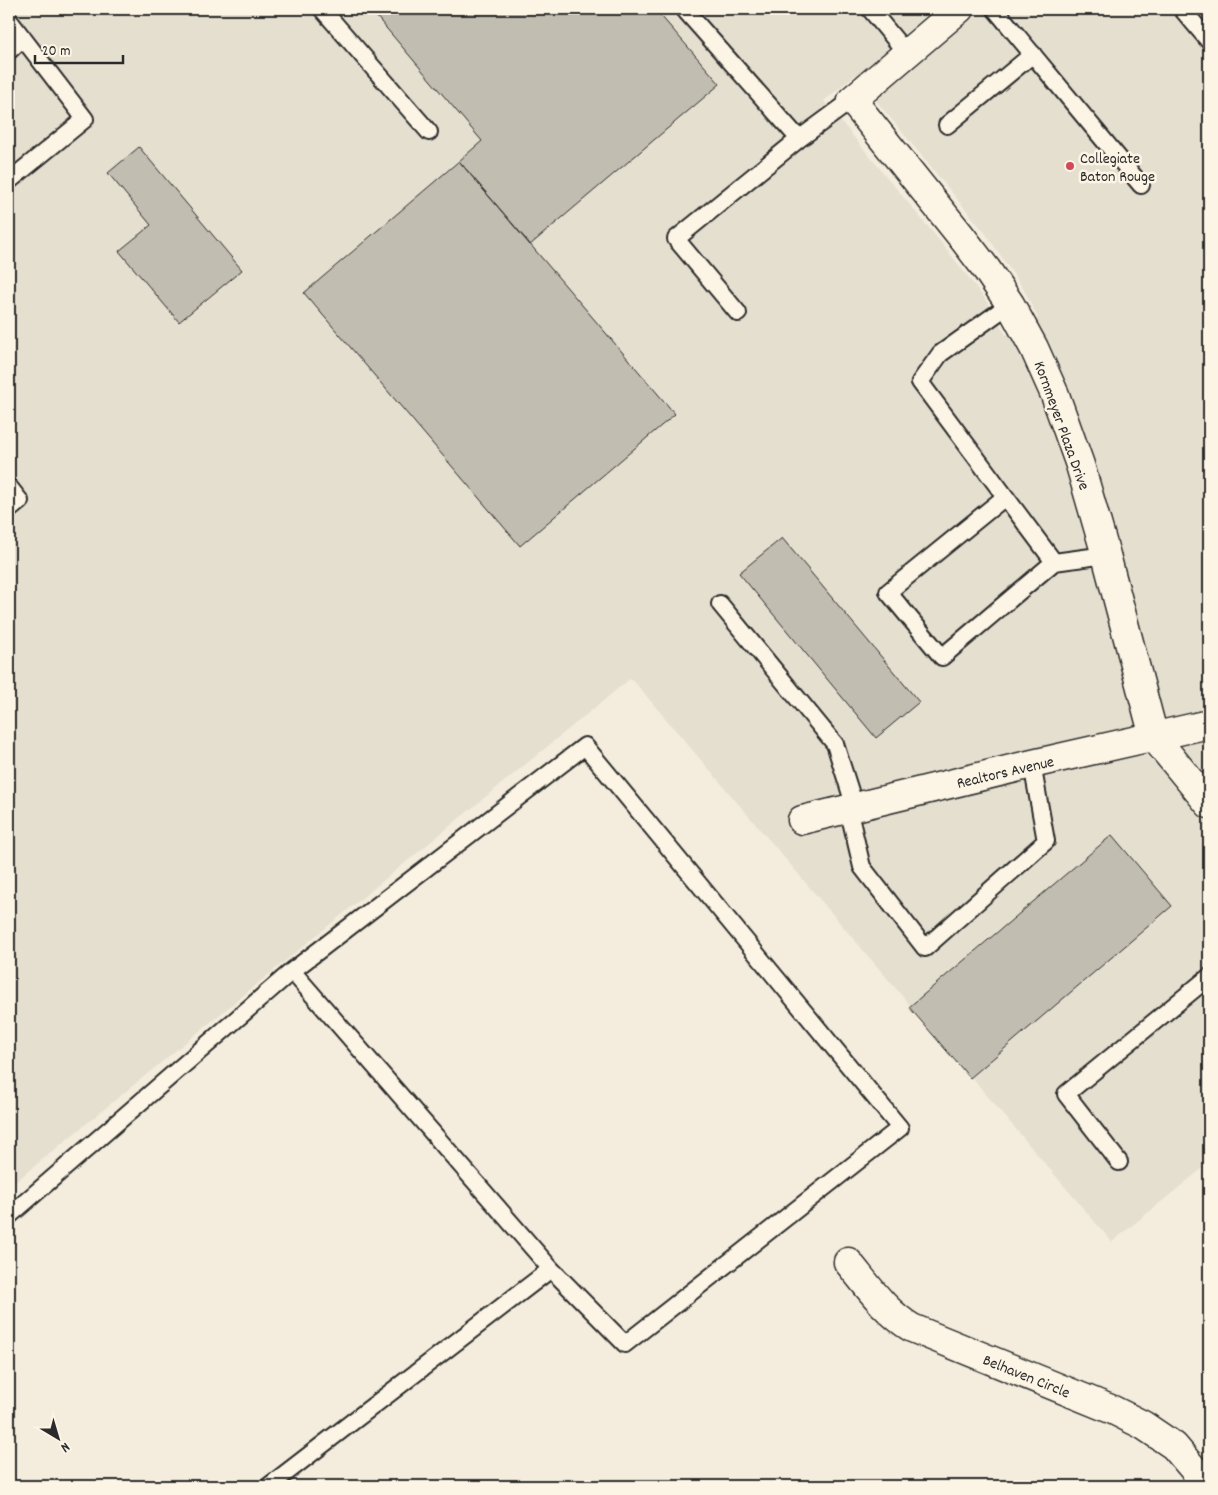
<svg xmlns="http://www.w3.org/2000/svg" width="1218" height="1495" font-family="Dekko,sans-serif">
	<rect width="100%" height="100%" fill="#f4edde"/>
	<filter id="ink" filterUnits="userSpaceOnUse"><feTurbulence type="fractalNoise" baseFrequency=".02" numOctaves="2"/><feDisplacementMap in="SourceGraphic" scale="10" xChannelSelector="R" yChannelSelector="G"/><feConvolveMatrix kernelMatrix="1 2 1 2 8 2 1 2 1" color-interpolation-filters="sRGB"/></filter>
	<g filter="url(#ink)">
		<path fill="#e5dfd0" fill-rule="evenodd" d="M 9,9 L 1209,9 L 1209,1163 L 1112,1242 L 631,678 L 9,1187 ZM 855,75 L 986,234 L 1024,290 L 1038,318 L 1006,335 L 985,299 L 948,251 L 824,101 Z"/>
		<path fill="#c2bdb1" stroke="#2b2b2b" d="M 370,9 L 655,9 L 720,84 L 530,245 L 459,161 L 482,141 Z
			M 139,147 L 242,270 L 179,322 L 119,251 L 151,225 L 108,173 Z
			M 459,161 L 675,414 L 520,546 L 304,293 Z
			M 782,538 L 919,702 L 876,738 L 739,573 Z
			M 1112,835 L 1172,906 L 970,1078 L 909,1007 Z"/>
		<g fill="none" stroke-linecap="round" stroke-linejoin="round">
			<g stroke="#2b2b2b" stroke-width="20">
				<path id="lane" d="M 322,9 L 429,132
					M 684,9 L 799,139 L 852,100
					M 870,9 L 907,54
					M 995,9 L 1141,185
					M 1182,9 L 1209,41
					M 9,20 L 85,119 L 9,181
					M 9,51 L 23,38
					M 947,125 L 1033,54
					M 1010,304 L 940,354 L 920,382 L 1054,562 L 1106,555
					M 738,313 L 676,239 L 799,139
					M 9,487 L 20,501 L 9,510
					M 1005,497 L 888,592 L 942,657 L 1054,562
					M 720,604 L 835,744 L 855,807
					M 848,808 L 862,867 L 925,948 L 1046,841 L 1032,764
					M 1119,1162 L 1066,1094 L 1209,977
					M 9,1216 L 292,971 L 585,746 L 900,1128 L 625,1344 L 551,1269 L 292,971
					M 269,1486 L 551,1269"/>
			</g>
			<g stroke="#2b2b2b" stroke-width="31">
				<path id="street" d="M 959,9 L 852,100 L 961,236 L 987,270 L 1010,304 L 1034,348 L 1055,395 L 1080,465 L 1106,555 L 1154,737 L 1209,804
					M 802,820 L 1032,764 L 1209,724
					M 848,1262 C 868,1286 885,1312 912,1328 L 1113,1410 L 1143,1425 L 1174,1446 L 1208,1486"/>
			</g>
			<use href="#lane" stroke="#fcf5e5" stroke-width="16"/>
			<use href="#street" stroke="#fcf5e5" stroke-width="28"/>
		</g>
	</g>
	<circle fill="#d1495b" stroke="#fcf5e5" stroke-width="2" cx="1070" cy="166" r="5"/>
	<g text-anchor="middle" stroke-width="5" stroke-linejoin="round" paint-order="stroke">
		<g font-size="16" fill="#2b2b2b" stroke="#fcf5e5" text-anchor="start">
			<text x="1080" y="163">Collegiate<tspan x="1080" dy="18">Baton Rouge</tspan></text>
		</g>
		<g font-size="16" fill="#2b2b2b" stroke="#fcf5e5">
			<text transform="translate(1063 425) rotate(70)" y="6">Kornmeyer Plaza Drive</text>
			<text transform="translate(1005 771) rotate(-13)" y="6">Realtors Avenue</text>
			<text transform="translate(1027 1375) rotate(22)" y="6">Belhaven Circle</text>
		</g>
	</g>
	<rect width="1218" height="1495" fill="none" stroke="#fcf5e5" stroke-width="30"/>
	<rect x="15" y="15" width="1188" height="1465" fill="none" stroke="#2b2b2b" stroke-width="2" filter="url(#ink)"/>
	<g transform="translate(58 1438) rotate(142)" stroke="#fcf5e5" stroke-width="4" paint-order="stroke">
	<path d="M0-4L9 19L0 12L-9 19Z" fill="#2b2b2b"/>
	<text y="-8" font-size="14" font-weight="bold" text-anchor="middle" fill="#2b2b2b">N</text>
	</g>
	<path d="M35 55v8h88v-8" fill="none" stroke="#2b2b2b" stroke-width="2.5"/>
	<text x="42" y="55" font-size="15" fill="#2b2b2b" stroke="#fcf5e5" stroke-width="4" paint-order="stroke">20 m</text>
</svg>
